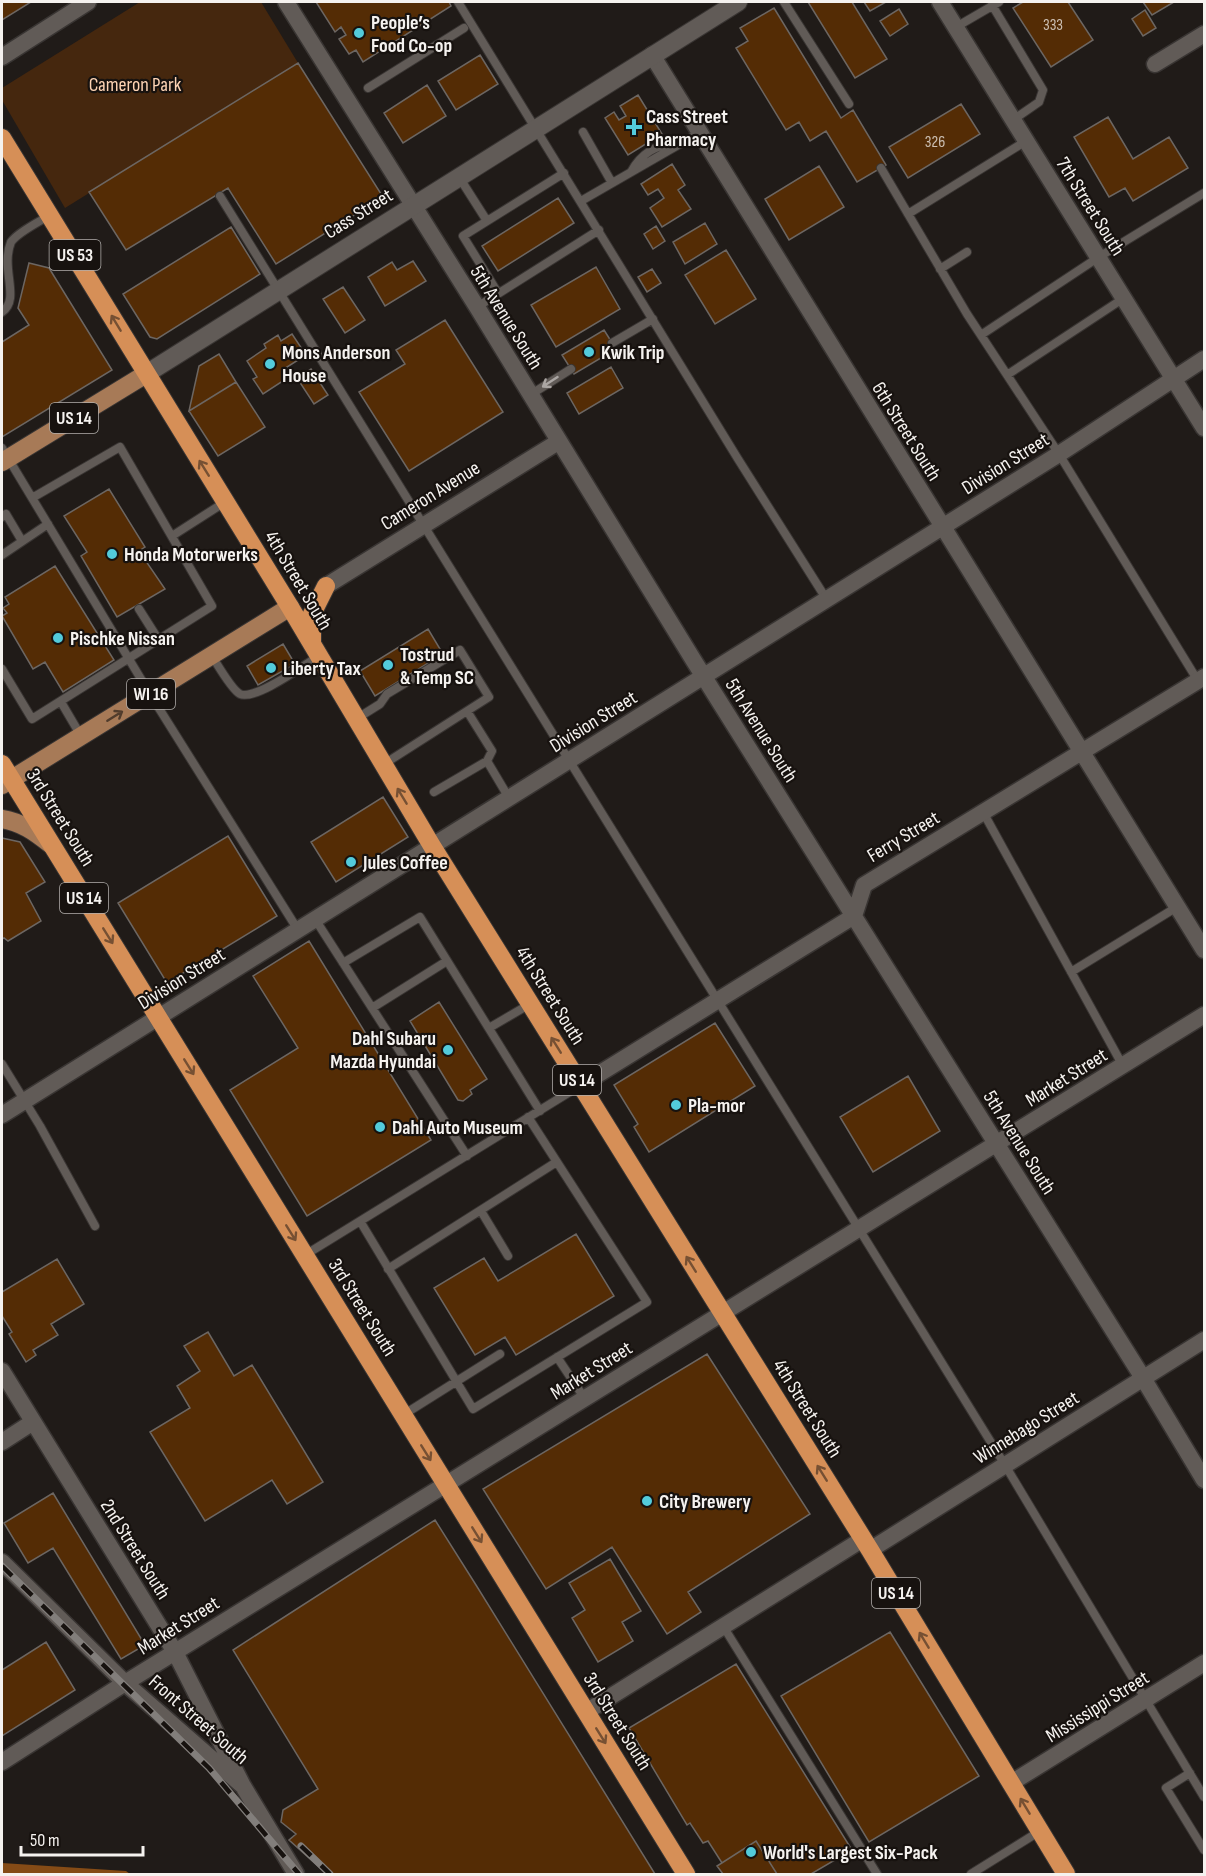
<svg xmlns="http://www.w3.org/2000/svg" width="1206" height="1876" font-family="'Sofia Sans Condensed',sans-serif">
	<rect width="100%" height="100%" fill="#201b18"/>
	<path fill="#45270e" d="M 140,2 L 261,2 L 298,63 L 65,208 L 2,100 L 2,88 Z"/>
	<path fill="#854b16" d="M 2,1863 L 126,1871 L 130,1874 L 2,1874 Z"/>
	<path fill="#542c05" stroke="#6c6662" stroke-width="1.5" d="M 2,2 L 31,2 L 2,20 Z
		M 316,2 L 449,2 L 451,6 L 363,62 L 356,50 L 349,54 L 339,39 L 346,35 L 341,27 L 335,32 Z
		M 808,2 L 852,2 L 887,59 L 855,78 Z
		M 864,2 L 886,2 L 870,11 Z
		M 1023,2 L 1068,2 L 1093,40 L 1051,67 L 1013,8 Z
		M 1143,2 L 1174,2 L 1152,15 Z
		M 774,8 L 841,118 L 853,110 L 886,165 L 857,182 L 826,131 L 810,141 L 799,122 L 786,130 L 736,48 L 748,41 L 740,28 Z
		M 899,9 L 908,24 L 890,36 L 880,21 Z
		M 1145,10 L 1156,28 L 1143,36 L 1132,19 Z
		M 480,55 L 498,84 L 456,110 L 438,81 Z
		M 298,63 L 383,197 L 276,264 L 228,188 L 126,250 L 89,192 Z
		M 427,85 L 446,116 L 403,143 L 384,113 Z
		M 638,95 L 662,134 L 628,155 L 605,118 L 614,112 L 619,120 L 626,116 L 620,106 Z
		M 961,104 L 980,134 L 908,178 L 889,147 Z
		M 1108,117 L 1133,159 L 1169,137 L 1188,168 L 1133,201 L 1125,188 L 1109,197 L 1074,137 Z
		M 672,164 L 685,185 L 678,190 L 691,209 L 662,227 L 650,208 L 664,198 L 658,189 L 648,195 L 641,184 Z
		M 819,166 L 844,207 L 789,240 L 765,199 Z
		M 558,198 L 574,223 L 498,271 L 482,246 Z
		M 705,223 L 717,244 L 685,264 L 673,242 Z
		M 656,226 L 665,241 L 653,249 L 644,234 Z
		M 231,227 L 260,274 L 157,339 L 150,337 L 123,294 Z
		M 726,250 L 756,299 L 715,324 L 685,275 Z
		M 413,261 L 426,281 L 385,306 L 368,277 L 392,262 L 397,270 Z
		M 29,263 L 49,268 L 112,370 L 2,437 L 2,342 L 29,325 L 18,308 Z
		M 596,267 L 620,309 L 556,347 L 531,305 Z
		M 652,269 L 661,283 L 647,292 L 638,277 Z
		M 343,287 L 365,320 L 345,333 L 323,299 Z
		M 445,320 L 503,412 L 409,471 L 359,392 L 405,364 L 396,350 Z
		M 604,330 L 616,349 L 574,374 L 562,355 Z
		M 292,334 L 306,355 L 287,367 L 292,375 L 263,394 L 253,379 L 257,377 L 247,361 L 266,348 L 264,344 L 278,335 L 281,341 Z
		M 219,354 L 236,382 L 189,411 L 199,366 Z
		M 611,367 L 623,388 L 579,414 L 567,393 Z
		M 311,369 L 328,395 L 314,404 L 297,378 Z
		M 236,382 L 265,427 L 218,456 L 189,411 Z
		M 109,489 L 145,547 L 139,551 L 165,589 L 117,617 L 81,556 L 87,552 L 64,516 Z
		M 55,566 L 114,660 L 63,692 L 45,662 L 33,669 L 2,616 L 7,613 L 3,608 L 9,604 L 5,597 Z
		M 428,629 L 443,654 L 375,696 L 360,671 Z
		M 283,644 L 295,664 L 258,685 L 247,666 Z
		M 383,797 L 408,837 L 336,882 L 311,842 Z
		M 228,836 L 277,916 L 167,983 L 118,903 Z
		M 2,838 L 20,842 L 45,882 L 26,893 L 41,921 L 8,941 L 4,938 L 2,939 Z
		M 309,941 L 431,1140 L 307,1216 L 230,1090 L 298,1048 L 253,976 Z
		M 439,1002 L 487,1079 L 470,1090 L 472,1094 L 463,1101 L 458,1100 L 410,1021 Z
		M 715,1023 L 755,1086 L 649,1152 L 634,1127 L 638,1124 L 614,1085 Z
		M 908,1076 L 940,1131 L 873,1172 L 840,1117 Z
		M 576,1234 L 614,1296 L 516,1355 L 505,1337 L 475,1355 L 434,1288 L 484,1258 L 498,1281 Z
		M 57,1259 L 84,1304 L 51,1324 L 58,1335 L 33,1350 L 36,1355 L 26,1362 L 9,1334 L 12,1332 L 2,1316 L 2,1292 Z
		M 208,1332 L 234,1376 L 252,1365 L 323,1482 L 287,1504 L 272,1480 L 205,1521 L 150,1432 L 190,1408 L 177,1386 L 200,1371 L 184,1346 Z
		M 707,1354 L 810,1514 L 688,1592 L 701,1612 L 667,1634 L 612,1547 L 546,1589 L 483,1489 Z
		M 53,1493 L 145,1645 L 121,1659 L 53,1548 L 28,1563 L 4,1523 Z
		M 435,1520 L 476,1585 L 655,1874 L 327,1874 L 289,1840 L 296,1834 L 281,1822 L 283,1810 L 318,1789 L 233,1650 Z
		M 610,1559 L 641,1611 L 622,1622 L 633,1641 L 598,1662 L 572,1618 L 585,1610 L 569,1583 Z
		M 890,1632 L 979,1776 L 869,1842 L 781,1696 Z
		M 46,1642 L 75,1690 L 2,1736 L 2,1670 Z
		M 736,1664 L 852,1850 L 811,1874 L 777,1874 L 756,1841 L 722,1863 L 708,1841 L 703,1843 L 690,1823 L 687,1825 L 629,1728 Z
		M 756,1841 L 777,1874 L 723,1874 L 717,1866 Z"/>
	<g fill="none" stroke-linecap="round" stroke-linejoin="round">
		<g stroke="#393533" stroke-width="10">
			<path id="lane" d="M 458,2 L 738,459 L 827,600
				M 784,2 L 849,104
				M 992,5 L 1043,90 L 1039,102 L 1013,120
				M 956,27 L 999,2
				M 368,88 L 464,28
				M 583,132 L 612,183
				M 881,168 L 967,314 L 1059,454 L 1198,681
				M 631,172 C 640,155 657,142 676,146
				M 459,177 L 487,221
				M 220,196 L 1005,1465 L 1204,1797
				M 581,201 L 699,133
				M 908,214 L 1026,141
				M 940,269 L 967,252
				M 498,293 L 463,236 L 564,173
				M 477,307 L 599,230
				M 2,312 C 21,299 0,269 11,242 C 18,232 39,222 50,215
				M 981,335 L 1099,257 L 1204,193
				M 612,343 L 653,319
				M 1007,375 L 1124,298
				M 530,395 L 571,369
				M 2,448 L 150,694 L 298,930
				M 2,517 L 6,514 L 22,541
				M 172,536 L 225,502
				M 2,555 L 48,524
				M 139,609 L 158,639
				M 212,656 C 217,664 232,690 240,694 C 255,701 304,665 319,656
				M 2,669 L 32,719 L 212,606 L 120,447 L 32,498
				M 61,702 L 81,736
				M 356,719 L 380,704 L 387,694 L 460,650 L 489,697 L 467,711
				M 384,764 L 467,711 L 492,751 L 487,761
				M 434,792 L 487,761 L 509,798
				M 983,812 L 1123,1066
				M 315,919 L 467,1156
				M 343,963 L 420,917 L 540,1111
				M 1071,972 L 1177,907
				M 372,1008 L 447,961
				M 489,1028 L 530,1004
				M 2,1064 L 40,1126 L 95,1226
				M 481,1211 L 508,1256
				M 360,1221 L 473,1409 L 647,1302 L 528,1117
				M 305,1255 L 581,1085
				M 388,1269 L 555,1163
				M 557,1357 L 585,1399
				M 403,1415 L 500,1354
				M 723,1626 L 877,1874
				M 1190,1773 L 1166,1788 L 1204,1850
				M 971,1874 L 1040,1831"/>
		</g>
		<g stroke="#393533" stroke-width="19">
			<path id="street" d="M 286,2 L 477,307 L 694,661 L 1143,1378 L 1204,1480
				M 940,2 L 1204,428
				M 652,55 L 1204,950
				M 2,57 L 88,2
				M 1155,64 L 1204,34
				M 326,586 L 558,442
				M 581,1085 L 854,916 L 864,885 L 1204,677
				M 2,1115 L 1059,454 L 1204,359
				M 2,1371 L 175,1652 L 243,1786
				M 2,1442 L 33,1422
				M 870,1550 L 1204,1340
				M 2,1562 L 125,1683 L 243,1786 L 296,1874
				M 586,1712 L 863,1539
				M 2,1762 L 125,1683 L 1204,1015
				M 1011,1783 L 1204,1663"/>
		</g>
		<g stroke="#393533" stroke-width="20">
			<path id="secondary" d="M 146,374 L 738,2"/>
		</g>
		<g stroke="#393533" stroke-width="20">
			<path id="primary" d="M 2,462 L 146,374
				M 2,785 L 290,607
				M 2,819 C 21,822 35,832 50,844"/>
		</g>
		<g stroke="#393533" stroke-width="20">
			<path id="highway" d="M 2,138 L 290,607 L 432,846 L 870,1550 L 1066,1874
				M 312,643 L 312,614 L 326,586
				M 2,764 L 686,1874"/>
		</g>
		<use href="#lane" stroke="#615b57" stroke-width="8"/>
		<use href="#street" stroke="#615b57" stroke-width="16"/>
		<use href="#secondary" stroke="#615b57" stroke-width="18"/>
		<use href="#primary" stroke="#a77a57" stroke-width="18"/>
		<use href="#highway" stroke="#d68f57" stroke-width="18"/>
		<g stroke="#827e7b" stroke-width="7">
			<path id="rail" d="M 2,1566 L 209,1768 L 299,1874
				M 301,1846 L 330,1874"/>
		</g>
		<use href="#rail" stroke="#17120f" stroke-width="4.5" stroke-dasharray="14" stroke-linecap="butt"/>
	</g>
	<defs><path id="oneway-shaft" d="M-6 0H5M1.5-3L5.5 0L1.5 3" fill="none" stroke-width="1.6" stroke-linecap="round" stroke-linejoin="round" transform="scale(1.5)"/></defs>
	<g stroke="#765033">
		<use href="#oneway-shaft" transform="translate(116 323) rotate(-121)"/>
		<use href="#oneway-shaft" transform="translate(204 468) rotate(-122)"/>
		<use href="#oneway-shaft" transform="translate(402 796) rotate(-121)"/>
		<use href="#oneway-shaft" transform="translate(108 936) rotate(58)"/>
		<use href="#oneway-shaft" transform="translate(556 1045) rotate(-122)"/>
		<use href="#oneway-shaft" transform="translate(189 1067) rotate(58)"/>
		<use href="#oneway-shaft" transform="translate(291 1233) rotate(58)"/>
		<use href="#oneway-shaft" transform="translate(691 1264) rotate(-122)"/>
		<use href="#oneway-shaft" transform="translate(426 1453) rotate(58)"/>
		<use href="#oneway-shaft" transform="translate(822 1473) rotate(-122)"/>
		<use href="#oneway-shaft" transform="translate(477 1535) rotate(58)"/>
		<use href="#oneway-shaft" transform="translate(924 1640) rotate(-121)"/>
		<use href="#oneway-shaft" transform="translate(601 1736) rotate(58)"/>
		<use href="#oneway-shaft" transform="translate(1025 1806) rotate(-121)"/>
	</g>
	<use stroke="#aba6a3" href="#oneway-shaft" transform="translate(550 382) rotate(147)"/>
	<use stroke="#513c2c" href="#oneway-shaft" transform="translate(115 716) rotate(-32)"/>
	<g fill="#53cbdb" stroke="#17120f" stroke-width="2">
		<circle cx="359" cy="33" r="6"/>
		<path d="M631 118h6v6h6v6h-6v6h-6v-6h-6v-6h6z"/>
		<circle cx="589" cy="352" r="6"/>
		<circle cx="270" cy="364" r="6"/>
		<circle cx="112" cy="554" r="6"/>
		<circle cx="58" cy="638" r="6"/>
		<circle cx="388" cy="665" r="6"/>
		<circle cx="271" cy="668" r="6"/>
		<circle cx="351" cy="862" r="6"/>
		<circle cx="448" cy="1050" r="6"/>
		<circle cx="676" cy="1105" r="6"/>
		<circle cx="380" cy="1127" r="6"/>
		<circle cx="647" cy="1501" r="6"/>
		<circle cx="751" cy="1852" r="6"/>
	</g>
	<g text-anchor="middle" stroke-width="4.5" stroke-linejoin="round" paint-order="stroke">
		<g font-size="16" fill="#cdc0b4">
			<text x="1053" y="30">333</text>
			<text x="935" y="147">326</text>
		</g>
		<g fill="#17120f" stroke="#b2afac" stroke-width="1.5">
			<rect x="49.5" y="240" width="51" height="30" rx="4.5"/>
			<rect x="50" y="403" width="48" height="30" rx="4.5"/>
			<rect x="127" y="679" width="48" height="30" rx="4.5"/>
			<rect x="60" y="883" width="48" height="30" rx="4.5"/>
			<rect x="553" y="1065" width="48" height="30" rx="4.5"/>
			<rect x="872" y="1578" width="48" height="30" rx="4.5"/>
		</g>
		<g font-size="18" font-weight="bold" fill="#f5f2ef">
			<text x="75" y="261">US 53</text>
			<text x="74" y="424">US 14</text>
			<text x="151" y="700">WI 16</text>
			<text x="84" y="904">US 14</text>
			<text x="577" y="1086">US 14</text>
			<text x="896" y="1599">US 14</text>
		</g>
		<g font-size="20" font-weight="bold" fill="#f5f2ef" stroke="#17120f" text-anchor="start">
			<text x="371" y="29">People’s<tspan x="371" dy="23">Food Co-op</tspan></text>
			<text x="646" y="123">Cass Street<tspan x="646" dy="23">Pharmacy</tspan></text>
			<text x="282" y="359">Mons Anderson<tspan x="282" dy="23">House</tspan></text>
			<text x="601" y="359">Kwik Trip</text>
			<text x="124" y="561">Honda Motorwerks</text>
			<text x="70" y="645">Pischke Nissan</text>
			<text x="400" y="661">Tostrud<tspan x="400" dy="23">&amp; Temp SC</tspan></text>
			<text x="283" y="675">Liberty Tax</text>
			<text x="363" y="869">Jules Coffee</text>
			<text x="436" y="1045" text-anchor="end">Dahl Subaru<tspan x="436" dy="23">Mazda Hyundai</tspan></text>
			<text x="688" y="1112">Pla-mor</text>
			<text x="392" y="1134">Dahl Auto Museum</text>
			<text x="659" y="1508">City Brewery</text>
			<text x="763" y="1859">World's Largest Six-Pack</text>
		</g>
		<g font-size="20" fill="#fdd3b4" stroke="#17120f">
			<text x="135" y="91">Cameron Park</text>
		</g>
		<g font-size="20" fill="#f5f2ef" stroke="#17120f">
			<text transform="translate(1091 206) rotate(58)" y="7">7th Street South</text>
			<text transform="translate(358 213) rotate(-32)" y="7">Cass Street</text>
			<text transform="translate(507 317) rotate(58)" y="7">5th Avenue South</text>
			<text transform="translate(907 431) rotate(58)" y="7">6th Street South</text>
			<text transform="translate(1005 463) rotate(-32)" y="7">Division Street</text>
			<text transform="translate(430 495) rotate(-32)" y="7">Cameron Avenue</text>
			<text transform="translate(299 580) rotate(59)" y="7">4th Street South</text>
			<text transform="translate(593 721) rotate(-32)" y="7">Division Street</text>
			<text transform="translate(762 730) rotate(58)" y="7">5th Avenue South</text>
			<text transform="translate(61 817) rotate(58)" y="7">3rd Street South</text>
			<text transform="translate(903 836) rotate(-31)" y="7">Ferry Street</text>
			<text transform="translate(181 978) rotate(-32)" y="7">Division Street</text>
			<text transform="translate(551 995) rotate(58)" y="7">4th Street South</text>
			<text transform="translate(1066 1077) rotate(-32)" y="7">Market Street</text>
			<text transform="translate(1020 1142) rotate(58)" y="7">5th Avenue South</text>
			<text transform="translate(363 1307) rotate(58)" y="7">3rd Street South</text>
			<text transform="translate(591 1370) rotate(-32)" y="7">Market Street</text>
			<text transform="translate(808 1408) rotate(58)" y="7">4th Street South</text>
			<text transform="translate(1026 1427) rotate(-32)" y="7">Winnebago Street</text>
			<text transform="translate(136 1549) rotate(58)" y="7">2nd Street South</text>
			<text transform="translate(178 1625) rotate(-32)" y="7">Market Street</text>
			<text transform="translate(1097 1706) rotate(-32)" y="7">Mississippi Street</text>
			<text transform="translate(199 1719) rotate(41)" y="7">Front Street South</text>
			<text transform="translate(618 1721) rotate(58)" y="7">3rd Street South</text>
		</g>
	</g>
	<rect width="1206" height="1876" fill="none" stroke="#f5f2ef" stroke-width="6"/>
	<path d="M21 1846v9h122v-9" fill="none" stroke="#f5f2ef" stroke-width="3"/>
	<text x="30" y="1846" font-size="18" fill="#f5f2ef" stroke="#17120f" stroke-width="4.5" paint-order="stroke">50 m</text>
</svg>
